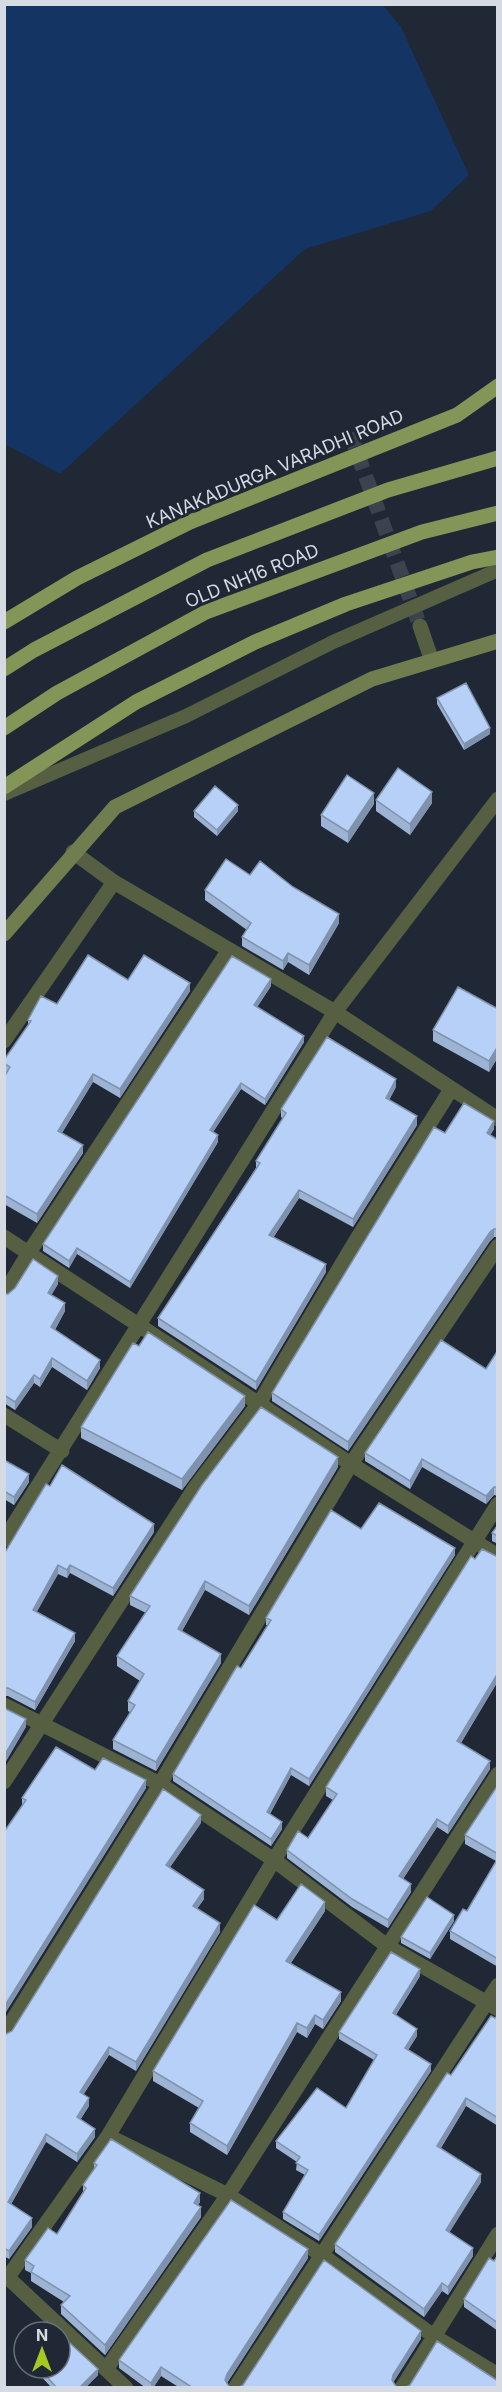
<svg xmlns="http://www.w3.org/2000/svg" width="502" height="2392" font-family="Inter,sans-serif">
	<rect width="100%" height="100%" fill="#1f2834"/>
	<path fill="#143463" d="M 5,4 L 383,5 L 401,27 L 469,175 L 431,211 L 305,249 L 60,474 L 5,444 Z"/>
	<g fill="none" stroke-linecap="round" stroke-linejoin="round">
		<path stroke="#3a434e" stroke-width="15" stroke-dasharray="15 8" stroke-linecap="butt" d="M 350,433 L 420,626"/>
		<path stroke="#565f42" stroke-width="14" d="M 4,794 L 186,716 L 333,642 L 498,570"/>
		<path stroke="#565f42" stroke-width="15" d="M 420,626 L 432,661
			M 73,852 L 114,882 L 335,1012 L 498,1119
			M 4,1041 L 114,882
			M 4,1237 L 351,1464 L 498,1556
			M 4,1294 L 30,1251 L 229,950
			M 4,1415 L 62,1451
			M 4,1540 L 335,1012 L 498,799
			M 4,1705 L 160,1784 L 274,1860 L 387,1946 L 498,2009
			M 4,1782 L 194,1489 L 260,1402 L 355,1242 L 450,1091
			M 4,2034 L 160,1784 L 351,1464 L 498,1246
			M 108,2136 L 228,2195 L 322,2255 L 435,2337 L 498,2375
			M 4,2274 L 126,2388
			M 8,2277 L 108,2136 L 274,1860 L 498,1504
			M 107,2368 L 228,2195 L 498,1774
			M 235,2388 L 498,1985
			M 402,2388 L 498,2234"/>
		<path stroke="#707d4f" stroke-width="15" d="M 4,934 L 115,807 L 372,679 L 498,641"/>
		<path stroke="#849558" stroke-width="15" d="M 4,622 L 77,578 L 190,522 L 457,415 L 498,386
			M 4,669 L 34,650 L 207,560 L 388,490 L 498,458
			M 4,728 L 57,693 L 206,612 L 422,532 L 498,513
			M 4,787 L 136,702 L 255,642 L 346,604 L 472,562 L 498,557"/>
	</g>
	<path fill="#9db3d4" d="M 437,698 L 490,734 L 464,750 L 437,704 Z
		M 376,800 L 432,803 L 410,835 L 376,811 Z
		M 374,804 L 348,843 L 321,826 L 321,815 Z
		M 194,811 L 238,811 L 217,836 L 194,817 Z
		M 250,875 L 339,923 L 309,975 L 288,962 L 283,970 L 242,946 L 242,937 L 247,930 L 205,900 L 205,890 Z
		M 128,980 L 190,991 L 120,1098 L 93,1082 L 62,1133 L 83,1153 L 37,1223 L 4,1204 L 4,1077 L 7,1073 L 4,1071 L 4,1060 L 28,1026 L 28,1020 L 57,1004 Z
		M 271,986 L 257,1007 L 304,1042 L 265,1105 L 241,1089 L 213,1132 L 218,1142 L 130,1288 L 77,1254 L 69,1268 L 43,1251 L 43,1244 Z
		M 498,1009 L 498,1057 L 489,1072 L 433,1041 L 433,1030 Z
		M 396,1087 L 389,1100 L 417,1125 L 353,1227 L 299,1198 L 273,1238 L 326,1272 L 256,1390 L 158,1326 L 158,1318 L 256,1168 L 256,1161 L 283,1119 L 281,1117 L 281,1109 Z
		M 494,1129 L 490,1135 L 498,1140 L 498,1237 L 494,1237 L 490,1241 L 348,1451 L 272,1401 L 272,1393 L 445,1133 Z
		M 58,1284 L 51,1295 L 65,1311 L 55,1330 L 100,1368 L 87,1390 L 52,1367 L 40,1387 L 34,1383 L 15,1410 L 4,1403 L 4,1294 L 8,1294 Z
		M 498,1350 L 498,1496 L 494,1495 L 486,1504 L 422,1467 L 410,1489 L 365,1461 L 365,1453 L 486,1369 Z
		M 245,1406 L 182,1490 L 81,1438 L 81,1427 Z
		M 4,1460 L 29,1482 L 14,1505 L 4,1499 Z
		M 338,1467 L 249,1615 L 205,1590 L 182,1631 L 221,1663 L 156,1771 L 113,1749 L 113,1740 L 130,1712 L 128,1711 L 128,1701 L 140,1681 L 117,1666 L 117,1656 L 146,1613 L 130,1605 L 130,1596 Z
		M 498,1525 L 498,1544 L 492,1541 L 492,1533 Z
		M 361,1529 L 455,1555 L 309,1786 L 291,1775 L 270,1814 L 282,1829 L 271,1846 L 173,1781 L 173,1774 L 268,1625 L 266,1625 L 266,1618 Z
		M 154,1532 L 113,1596 L 70,1573 L 67,1578 L 58,1574 L 36,1612 L 75,1641 L 35,1710 L 8,1696 L 4,1696 L 4,1554 Z
		M 498,1557 L 498,1681 L 461,1743 L 490,1769 L 448,1834 L 437,1827 L 403,1879 L 411,1892 L 388,1928 L 352,1907 L 287,1858 L 287,1850 L 308,1838 L 333,1800 L 326,1796 L 326,1787 L 475,1559 Z
		M 95,1770 L 146,1788 L 4,2015 L 4,1832 L 22,1806 L 22,1798 Z
		M 498,1785 L 498,1967 L 450,1939 L 450,1931 L 467,1911 L 496,1861 L 465,1844 L 465,1835 Z
		M 201,1823 L 170,1867 L 204,1899 L 197,1909 L 220,1932 L 136,2071 L 109,2055 L 83,2095 L 89,2106 L 80,2120 L 95,2137 L 77,2162 L 46,2142 L 11,2204 L 32,2227 L 9,2259 L 4,2256 L 4,2035 L 12,2031 Z
		M 325,1911 L 291,1963 L 341,2001 L 323,2029 L 315,2024 L 307,2038 L 297,2032 L 227,2155 L 190,2132 L 190,2123 L 199,2108 L 153,2081 L 153,2071 L 277,1920 Z
		M 454,1921 L 430,1959 L 401,1943 L 401,1937 Z
		M 420,1976 L 396,2015 L 417,2036 L 408,2050 L 431,2071 L 319,2241 L 283,2219 L 283,2212 L 305,2175 L 296,2170 L 297,2162 L 276,2148 L 276,2141 L 346,2108 L 374,2060 L 339,2039 L 339,2032 Z
		M 498,2015 L 498,2126 L 466,2106 L 441,2148 L 481,2182 L 449,2232 L 473,2256 L 448,2295 L 442,2291 L 424,2317 L 335,2252 L 335,2244 L 451,2075 Z
		M 94,2163 L 200,2202 L 198,2205 L 201,2217 L 105,2355 L 61,2314 L 61,2305 L 64,2302 L 31,2281 L 31,2273 L 25,2270 L 25,2260 L 57,2234 L 83,2192 L 83,2185 L 94,2169 Z
		M 498,2255 L 498,2331 L 464,2307 L 464,2299 L 494,2261 Z
		M 308,2258 L 227,2383 L 230,2388 L 180,2388 L 161,2376 L 153,2388 L 146,2388 L 119,2368 L 119,2360 Z
		M 24,2344 L 24,2358 L 20,2354 L 20,2348 Z
		M 33,2368 L 60,2368 L 98,2375 L 85,2388 L 52,2388 Z"/>
	<path fill="#7f92ad" d="M 490,728 L 490,734 L 464,750 L 464,744 Z
		M 432,792 L 432,803 L 410,835 L 410,824 Z
		M 374,793 L 374,804 L 348,843 L 348,832 Z
		M 238,805 L 238,811 L 217,836 L 217,830 Z
		M 339,914 L 339,923 L 309,975 L 309,965 Z
		M 288,953 L 288,962 L 283,970 L 283,961 Z
		M 271,979 L 271,986 L 254,1012 L 254,1005 Z
		M 190,983 L 190,991 L 120,1098 L 120,1089 Z
		M 304,1036 L 304,1042 L 265,1105 L 265,1099 Z
		M 498,1046 L 498,1057 L 489,1072 L 489,1061 Z
		M 93,1074 L 93,1082 L 58,1139 L 58,1131 Z
		M 396,1079 L 396,1087 L 386,1106 L 386,1098 Z
		M 241,1083 L 241,1089 L 210,1137 L 210,1130 Z
		M 417,1116 L 417,1125 L 353,1227 L 353,1219 Z
		M 494,1121 L 494,1129 L 487,1141 L 487,1133 Z
		M 218,1135 L 218,1142 L 130,1288 L 130,1282 Z
		M 83,1145 L 83,1153 L 37,1223 L 37,1214 Z
		M 299,1190 L 299,1198 L 269,1244 L 269,1235 Z
		M 494,1229 L 494,1237 L 490,1241 L 348,1451 L 348,1442 L 490,1232 Z
		M 77,1248 L 77,1254 L 69,1268 L 69,1261 Z
		M 326,1264 L 326,1272 L 256,1390 L 256,1382 Z
		M 58,1276 L 58,1284 L 48,1301 L 48,1293 Z
		M 65,1303 L 65,1311 L 51,1336 L 51,1327 Z
		M 52,1358 L 52,1367 L 40,1387 L 40,1379 Z
		M 100,1360 L 100,1368 L 87,1390 L 87,1381 Z
		M 34,1375 L 34,1383 L 15,1410 L 15,1402 Z
		M 245,1396 L 245,1406 L 182,1490 L 182,1479 Z
		M 338,1457 L 338,1467 L 249,1615 L 249,1606 Z
		M 422,1459 L 422,1467 L 410,1489 L 410,1481 Z
		M 29,1474 L 29,1482 L 14,1505 L 14,1497 Z
		M 494,1487 L 494,1495 L 486,1504 L 486,1496 Z
		M 154,1524 L 154,1532 L 113,1596 L 113,1588 Z
		M 455,1548 L 455,1555 L 309,1786 L 309,1779 Z
		M 58,1565 L 58,1574 L 33,1619 L 33,1610 Z
		M 70,1565 L 70,1573 L 67,1578 L 67,1570 Z
		M 205,1581 L 205,1590 L 178,1638 L 178,1629 Z
		M 75,1633 L 75,1641 L 35,1710 L 35,1702 Z
		M 221,1654 L 221,1663 L 156,1771 L 156,1762 Z
		M 498,1673 L 498,1681 L 457,1749 L 457,1741 Z
		M 26,1719 L 26,1727 L 4,1765 L 4,1756 Z
		M 490,1761 L 490,1769 L 448,1834 L 448,1826 Z
		M 291,1768 L 291,1775 L 267,1819 L 267,1812 Z
		M 146,1780 L 146,1788 L 4,2015 L 4,2007 Z
		M 201,1815 L 201,1823 L 166,1873 L 166,1865 Z
		M 437,1819 L 437,1827 L 399,1885 L 399,1876 Z
		M 282,1822 L 282,1829 L 271,1846 L 271,1839 Z
		M 411,1884 L 411,1892 L 388,1928 L 388,1920 Z
		M 204,1890 L 204,1899 L 193,1914 L 193,1906 Z
		M 325,1902 L 325,1911 L 286,1970 L 286,1961 Z
		M 454,1915 L 454,1921 L 430,1959 L 430,1953 Z
		M 220,1923 L 220,1932 L 136,2071 L 136,2062 Z
		M 420,1969 L 420,1976 L 393,2019 L 393,2013 Z
		M 341,1992 L 341,2001 L 323,2029 L 323,2020 Z
		M 315,2015 L 315,2024 L 307,2038 L 307,2028 Z
		M 297,2023 L 297,2032 L 227,2155 L 227,2146 Z
		M 417,2029 L 417,2036 L 405,2055 L 405,2048 Z
		M 109,2047 L 109,2055 L 80,2100 L 80,2092 Z
		M 431,2064 L 431,2071 L 319,2241 L 319,2235 Z
		M 89,2098 L 89,2106 L 77,2125 L 77,2117 Z
		M 466,2098 L 466,2106 L 437,2154 L 437,2146 Z
		M 95,2129 L 95,2137 L 77,2162 L 77,2154 Z
		M 46,2134 L 46,2142 L 8,2210 L 8,2202 Z
		M 481,2174 L 481,2182 L 446,2238 L 446,2230 Z
		M 200,2193 L 200,2202 L 194,2212 L 194,2203 Z
		M 201,2207 L 201,2217 L 105,2355 L 105,2345 Z
		M 32,2218 L 32,2227 L 9,2259 L 9,2251 Z
		M 473,2248 L 473,2256 L 448,2295 L 448,2287 Z
		M 308,2249 L 308,2258 L 227,2383 L 225,2380 L 227,2374 Z
		M 442,2283 L 442,2291 L 424,2317 L 424,2309 Z
		M 421,2331 L 421,2339 L 393,2383 L 392,2380 L 393,2375 Z
		M 161,2367 L 161,2376 L 153,2388 L 151,2388 L 151,2383 Z
		M 98,2369 L 98,2375 L 85,2388 L 79,2388 Z"/>
	<path fill="#b6d0f7" stroke="#7f92ad" stroke-width="1.5" d="M 466,683 L 490,728 L 464,744 L 437,698 Z
		M 398,768 L 432,792 L 410,824 L 376,800 Z
		M 347,775 L 374,793 L 348,832 L 321,815 Z
		M 215,786 L 238,805 L 217,830 L 194,811 Z
		M 226,859 L 250,875 L 260,861 L 293,887 L 339,914 L 309,965 L 288,953 L 283,961 L 242,937 L 251,923 L 205,890 Z
		M 88,955 L 128,980 L 144,955 L 190,983 L 120,1089 L 93,1074 L 58,1131 L 83,1145 L 37,1214 L 4,1195 L 4,1077 L 10,1067 L 4,1063 L 4,1060 L 31,1021 L 28,1020 L 41,996 L 57,1004 Z
		M 232,956 L 271,979 L 254,1005 L 304,1036 L 265,1099 L 241,1083 L 210,1130 L 218,1135 L 130,1282 L 77,1248 L 69,1261 L 43,1244 Z
		M 458,987 L 498,1009 L 498,1046 L 489,1061 L 433,1030 Z
		M 327,1037 L 396,1079 L 386,1098 L 417,1116 L 353,1219 L 299,1190 L 269,1235 L 326,1264 L 256,1382 L 158,1318 L 260,1163 L 256,1161 L 286,1113 L 281,1109 Z
		M 464,1103 L 494,1121 L 487,1133 L 498,1140 L 498,1229 L 494,1229 L 490,1232 L 348,1442 L 272,1393 L 434,1127 L 445,1133 Z
		M 33,1259 L 58,1276 L 48,1293 L 65,1303 L 51,1327 L 100,1360 L 87,1381 L 52,1358 L 40,1379 L 34,1375 L 15,1402 L 4,1395 L 4,1294 L 8,1294 L 15,1288 Z
		M 148,1332 L 245,1396 L 182,1479 L 81,1427 L 133,1343 L 139,1346 Z
		M 441,1340 L 486,1369 L 498,1350 L 498,1487 L 494,1487 L 486,1496 L 422,1459 L 410,1481 L 365,1453 Z
		M 261,1407 L 338,1457 L 249,1606 L 205,1581 L 178,1629 L 221,1654 L 156,1762 L 113,1740 L 135,1705 L 128,1701 L 144,1674 L 117,1656 L 150,1606 L 130,1596 L 202,1485 Z
		M 4,1460 L 29,1474 L 14,1497 L 4,1491 Z
		M 62,1465 L 154,1524 L 113,1588 L 70,1565 L 67,1570 L 58,1565 L 33,1610 L 75,1633 L 35,1702 L 8,1688 L 4,1688 L 4,1554 L 46,1484 L 50,1486 Z
		M 379,1503 L 455,1548 L 309,1779 L 291,1768 L 267,1812 L 282,1822 L 271,1839 L 173,1774 L 237,1666 L 241,1668 L 271,1620 L 266,1618 L 331,1510 L 361,1529 Z
		M 498,1525 L 498,1536 L 492,1533 Z
		M 482,1549 L 498,1557 L 498,1673 L 457,1741 L 490,1761 L 448,1826 L 437,1819 L 399,1876 L 411,1884 L 388,1920 L 352,1899 L 287,1850 L 298,1831 L 308,1838 L 337,1794 L 326,1787 L 471,1556 L 475,1559 Z
		M 4,1708 L 26,1719 L 4,1756 Z
		M 56,1747 L 95,1770 L 103,1758 L 146,1780 L 4,2007 L 4,1832 L 26,1800 L 22,1798 Z
		M 498,1785 L 498,1854 L 465,1835 Z
		M 163,1789 L 201,1815 L 166,1865 L 204,1890 L 193,1906 L 220,1923 L 136,2062 L 109,2047 L 80,2092 L 89,2098 L 77,2117 L 95,2129 L 77,2154 L 46,2134 L 8,2202 L 32,2218 L 9,2251 L 4,2248 L 4,2035 L 12,2031 Z
		M 498,1858 L 498,1959 L 450,1931 L 463,1909 L 467,1911 Z
		M 301,1884 L 325,1902 L 286,1961 L 341,1992 L 323,2020 L 315,2015 L 307,2028 L 297,2023 L 227,2146 L 190,2123 L 203,2101 L 153,2071 L 254,1905 L 277,1920 Z
		M 427,1897 L 454,1915 L 430,1953 L 401,1937 Z
		M 391,1952 L 420,1969 L 393,2013 L 417,2029 L 405,2048 L 431,2064 L 319,2235 L 283,2212 L 308,2170 L 296,2163 L 300,2157 L 276,2141 L 317,2088 L 346,2108 L 377,2055 L 339,2032 Z
		M 498,2015 L 498,2118 L 466,2098 L 437,2146 L 481,2174 L 446,2230 L 473,2248 L 448,2287 L 442,2283 L 424,2309 L 335,2244 L 447,2073 L 451,2075 L 491,2016 L 495,2018 Z
		M 111,2139 L 200,2193 L 194,2203 L 201,2207 L 105,2345 L 61,2305 L 70,2296 L 31,2272 L 34,2266 L 25,2260 L 48,2228 L 57,2234 L 86,2188 L 83,2185 L 97,2165 L 94,2163 Z
		M 231,2200 L 308,2249 L 227,2374 L 225,2380 L 230,2388 L 193,2388 L 161,2367 L 151,2383 L 119,2360 Z
		M 498,2255 L 498,2323 L 464,2299 L 489,2258 L 494,2261 Z
		M 324,2260 L 421,2331 L 393,2375 L 392,2380 L 397,2388 L 238,2388 L 243,2385 Z
		M 47,2322 L 58,2332 L 36,2332 Z
		M 60,2334 L 98,2369 L 79,2388 L 57,2388 L 39,2368 L 60,2368 Z
		M 437,2341 L 498,2381 L 498,2388 L 405,2388 L 410,2385 Z
		M 24,2344 L 24,2352 L 20,2348 Z"/>
	<g text-anchor="middle" stroke-width="6" stroke-linejoin="round" paint-order="stroke">
		<g font-size="18" fill="#d5dae3" stroke="#1f2834">
			<text transform="translate(275 469) rotate(-23)" y="6">KANAKADURGA VARADHI ROAD</text>
			<text transform="translate(252 576) rotate(-22)" y="6">OLD NH16 ROAD</text>
		</g>
	</g>
	<rect width="502" height="2392" fill="none" stroke="#d5dae3" stroke-width="12"/>
	<g transform="translate(42 2350)"><circle r="28" fill="#1f2834" stroke="#686f7a" stroke-width="1.5"/>
	<path d="M0-4.5L10 22L0 15L-10 22Z" fill="#a7c820"/>
	<text y="-9" font-size="16" font-weight="bold" text-anchor="middle" fill="#d5dae3">N</text>
	</g>
</svg>
